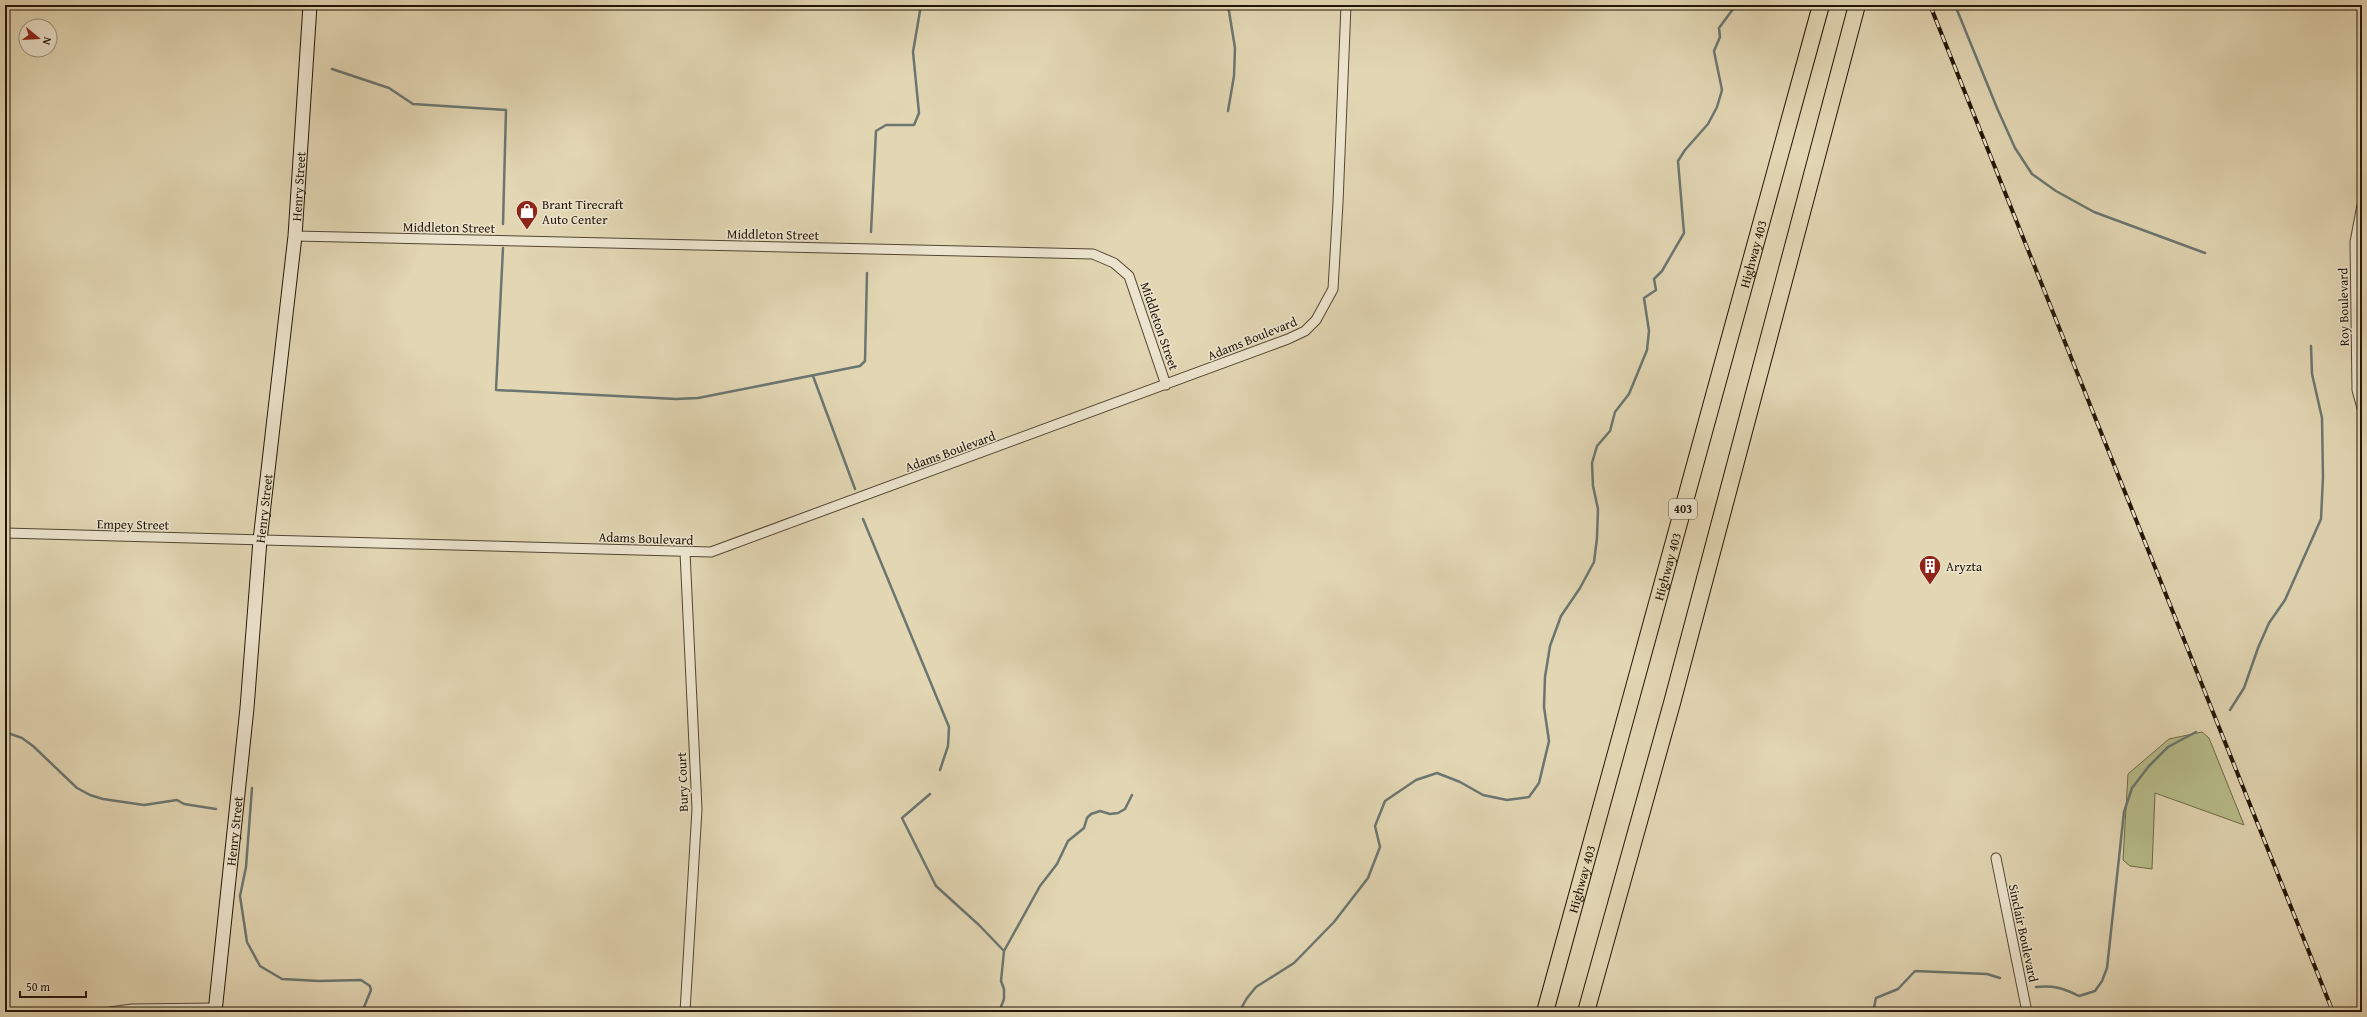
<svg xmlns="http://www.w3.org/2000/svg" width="2367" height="1017" font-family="'Gentium Book Plus',serif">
	<rect width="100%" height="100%" fill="#e2d6b3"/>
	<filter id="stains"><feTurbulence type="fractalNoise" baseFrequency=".005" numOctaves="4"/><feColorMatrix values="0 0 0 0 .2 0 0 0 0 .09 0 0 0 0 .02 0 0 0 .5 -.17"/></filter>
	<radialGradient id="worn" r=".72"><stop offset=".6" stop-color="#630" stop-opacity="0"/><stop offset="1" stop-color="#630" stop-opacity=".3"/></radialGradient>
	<path fill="#b7bd8a" stroke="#6c6a48" d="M 2202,732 L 2209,738 L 2244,825 L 2155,793 L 2152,869 L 2130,866 L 2123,860 L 2128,774 L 2169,739 Z"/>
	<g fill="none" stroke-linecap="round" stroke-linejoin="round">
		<path stroke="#6b7671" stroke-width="2.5" d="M 1228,5 L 1235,48 L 1234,76 L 1228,111
			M 1955,5 L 1997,108 L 2015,148 L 2032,174 L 2056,191 L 2094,212 L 2205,253
			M 332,69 L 389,88 L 413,104 L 506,110 L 503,224
			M 871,232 L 876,131 L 886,125 L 914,125 L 919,113 L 913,52 L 921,5
			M 503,248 L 496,390 L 676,399 L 698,398 L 860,366 L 865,361 L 867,273
			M 813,376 L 855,489
			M 863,519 L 949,727 L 948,746 L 940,770
			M 2230,710 L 2244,688 L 2258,648 L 2269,623 L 2285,600 L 2321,519 L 2323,477 L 2322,418 L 2312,374 L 2311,346
			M 5,732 L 22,738 L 33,746 L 77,788 L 90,795 L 103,799 L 144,805 L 177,800 L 184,804 L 216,809
			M 252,788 L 246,867 L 240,896 L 247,942 L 260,966 L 282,979 L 319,981 L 361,980 L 370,986 L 371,990 L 362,1012
			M 930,794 L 902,818 L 936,886 L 979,925 L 1004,951
			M 2036,987 C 2053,985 2063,988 2079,996 L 2095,991 L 2102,981 L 2107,968 L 2124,812 L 2132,788 L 2149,766 L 2168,747 L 2196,732
			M 999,1012 L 1004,999 L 1004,989 L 1001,981 L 1004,951 L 1040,886 L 1057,864 L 1068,841 L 1084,828 L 1087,818 L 1091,814 L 1100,811 L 1110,814 L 1118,813 L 1125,809 L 1132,795
			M 1239,1012 L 1247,998 L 1256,987 L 1294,963 L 1334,922 L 1368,878 L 1380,847 L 1375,826 L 1385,801 L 1416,780 L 1437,773 L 1460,782 L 1483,795 L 1507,800 L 1529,797 L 1539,783 L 1549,741 L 1544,707 L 1545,677 L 1550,646 L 1561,616 L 1580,588 L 1594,562 L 1597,538 L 1598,509 L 1593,486 L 1592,463 L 1597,446 L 1610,431 L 1615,412 L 1629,394 L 1647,350 L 1649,331 L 1644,298 L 1656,290 L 1654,279 L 1662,271 L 1684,233 L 1678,161 L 1685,150 L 1708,124 L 1717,107 L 1722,90 L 1714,51 L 1720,37 L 1719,28 L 1736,5
			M 1873,1012 L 1876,998 L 1898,989 L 1915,971 L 1987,974 L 2000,978"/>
		<g stroke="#524631" stroke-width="11">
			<path id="street" d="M 2362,205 L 2355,242 L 2357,390 L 2362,408
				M 295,236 L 1093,254 L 1114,263 L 1129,276 L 1166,385
				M 5,533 L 711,552 L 1288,339 L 1305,331 L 1316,320 L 1333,289 L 1338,203 L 1346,5
				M 685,552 L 697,809 L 685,1012
				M 1996,858 L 2027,1012
				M 110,1012 L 132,1009 L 216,1008"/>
		</g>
		<g stroke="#221606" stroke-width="15">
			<g id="secondary">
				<path id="s1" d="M 215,1012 L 247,708 L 260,540 L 295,236 L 310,5"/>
			</g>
		</g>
		<g stroke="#221606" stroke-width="18">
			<g id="highway">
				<path id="s2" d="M 1545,1012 L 1821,5"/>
				<path d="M 1586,1012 L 1672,703 L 1857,5"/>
			</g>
		</g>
		<use href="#street" stroke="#ece4ce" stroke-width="9"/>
		<use href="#secondary" stroke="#ece4ce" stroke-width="13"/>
		<use href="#highway" stroke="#e2d6b3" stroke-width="16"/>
		<g stroke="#221606" stroke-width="4">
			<path id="rail" d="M 1930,5 L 2333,1012"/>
		</g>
		<use href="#rail" stroke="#ece4ce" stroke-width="2.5" stroke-dasharray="8" stroke-linecap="butt"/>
	</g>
	<defs>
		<g id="shop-pin" transform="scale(1.15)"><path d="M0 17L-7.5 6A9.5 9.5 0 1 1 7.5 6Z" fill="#8f2418" stroke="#ece4ce"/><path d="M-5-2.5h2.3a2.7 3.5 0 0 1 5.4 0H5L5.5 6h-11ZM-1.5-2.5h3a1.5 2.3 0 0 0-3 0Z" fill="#fff"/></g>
		<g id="building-pin" transform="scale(1.15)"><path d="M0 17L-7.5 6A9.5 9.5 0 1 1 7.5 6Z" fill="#8f2418" stroke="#ece4ce"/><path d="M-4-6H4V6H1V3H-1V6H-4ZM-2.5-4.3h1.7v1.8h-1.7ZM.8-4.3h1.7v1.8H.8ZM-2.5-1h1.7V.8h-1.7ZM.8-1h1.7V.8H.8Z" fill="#fff"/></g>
	</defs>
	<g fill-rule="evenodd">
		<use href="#shop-pin" x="527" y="211"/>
		<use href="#building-pin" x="1930" y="566"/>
	</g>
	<g text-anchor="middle" stroke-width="3" stroke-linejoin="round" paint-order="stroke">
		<rect fill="#ece4ce" stroke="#5f5442" stroke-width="1" x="1669" y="499" width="28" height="20" rx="3"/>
		<g font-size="12" font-weight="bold" fill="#221606">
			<text x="1683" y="513">403</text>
		</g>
		<g font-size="13" fill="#221606" stroke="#ece4ce">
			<text dy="5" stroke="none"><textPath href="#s1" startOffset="830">Henry Street</textPath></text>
			<text transform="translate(449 227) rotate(1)" y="5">Middleton Street</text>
			<text transform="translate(773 234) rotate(1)" y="5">Middleton Street</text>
			<text dy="5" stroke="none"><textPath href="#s2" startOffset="786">Highway 403</textPath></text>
			<text transform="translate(2343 307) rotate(-91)" y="5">Roy Boulevard</text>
			<text transform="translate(1160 326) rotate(71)" y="5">Middleton Street</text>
			<text transform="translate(1252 338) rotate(-22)" y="5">Adams Boulevard</text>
			<text transform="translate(950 451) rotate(-20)" y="5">Adams Boulevard</text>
			<text dy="5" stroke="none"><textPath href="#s1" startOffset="506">Henry Street</textPath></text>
			<text transform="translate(133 524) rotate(1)" y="5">Empey Street</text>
			<text transform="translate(646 538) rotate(2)" y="5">Adams Boulevard</text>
			<text dy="5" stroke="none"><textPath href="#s2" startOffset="462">Highway 403</textPath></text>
			<text transform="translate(682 782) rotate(-92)" y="5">Bury Court</text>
			<text dy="5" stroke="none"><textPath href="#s1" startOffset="182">Henry Street</textPath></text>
			<text dy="5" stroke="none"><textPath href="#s2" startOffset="138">Highway 403</textPath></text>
			<text transform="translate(2024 933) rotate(78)" y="5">Sinclair Boulevard</text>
		</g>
		<g font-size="13" fill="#221606" stroke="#ece4ce" text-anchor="start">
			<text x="542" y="209">Brant Tirecraft<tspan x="542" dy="15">Auto Center</tspan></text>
			<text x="1946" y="571">Aryzta</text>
		</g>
	</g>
	<rect width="2367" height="1017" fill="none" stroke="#e2d6b3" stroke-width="20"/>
	<rect x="6" y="6" width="2355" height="1005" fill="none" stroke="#221606" stroke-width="2"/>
	<rect x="10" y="10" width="2347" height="997" fill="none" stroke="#221606"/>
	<g transform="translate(38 38) rotate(108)"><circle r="19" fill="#ece4ce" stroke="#9b927e"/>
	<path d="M0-3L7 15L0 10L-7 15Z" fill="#8f2418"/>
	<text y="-6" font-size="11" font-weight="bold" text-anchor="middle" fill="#221606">N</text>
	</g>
	<path d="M20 991v6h66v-6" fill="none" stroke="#221606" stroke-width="2"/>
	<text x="26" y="991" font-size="12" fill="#221606" stroke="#ece4ce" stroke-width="3" paint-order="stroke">50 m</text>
	<rect width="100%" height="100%" filter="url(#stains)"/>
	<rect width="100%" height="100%" fill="url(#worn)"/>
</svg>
